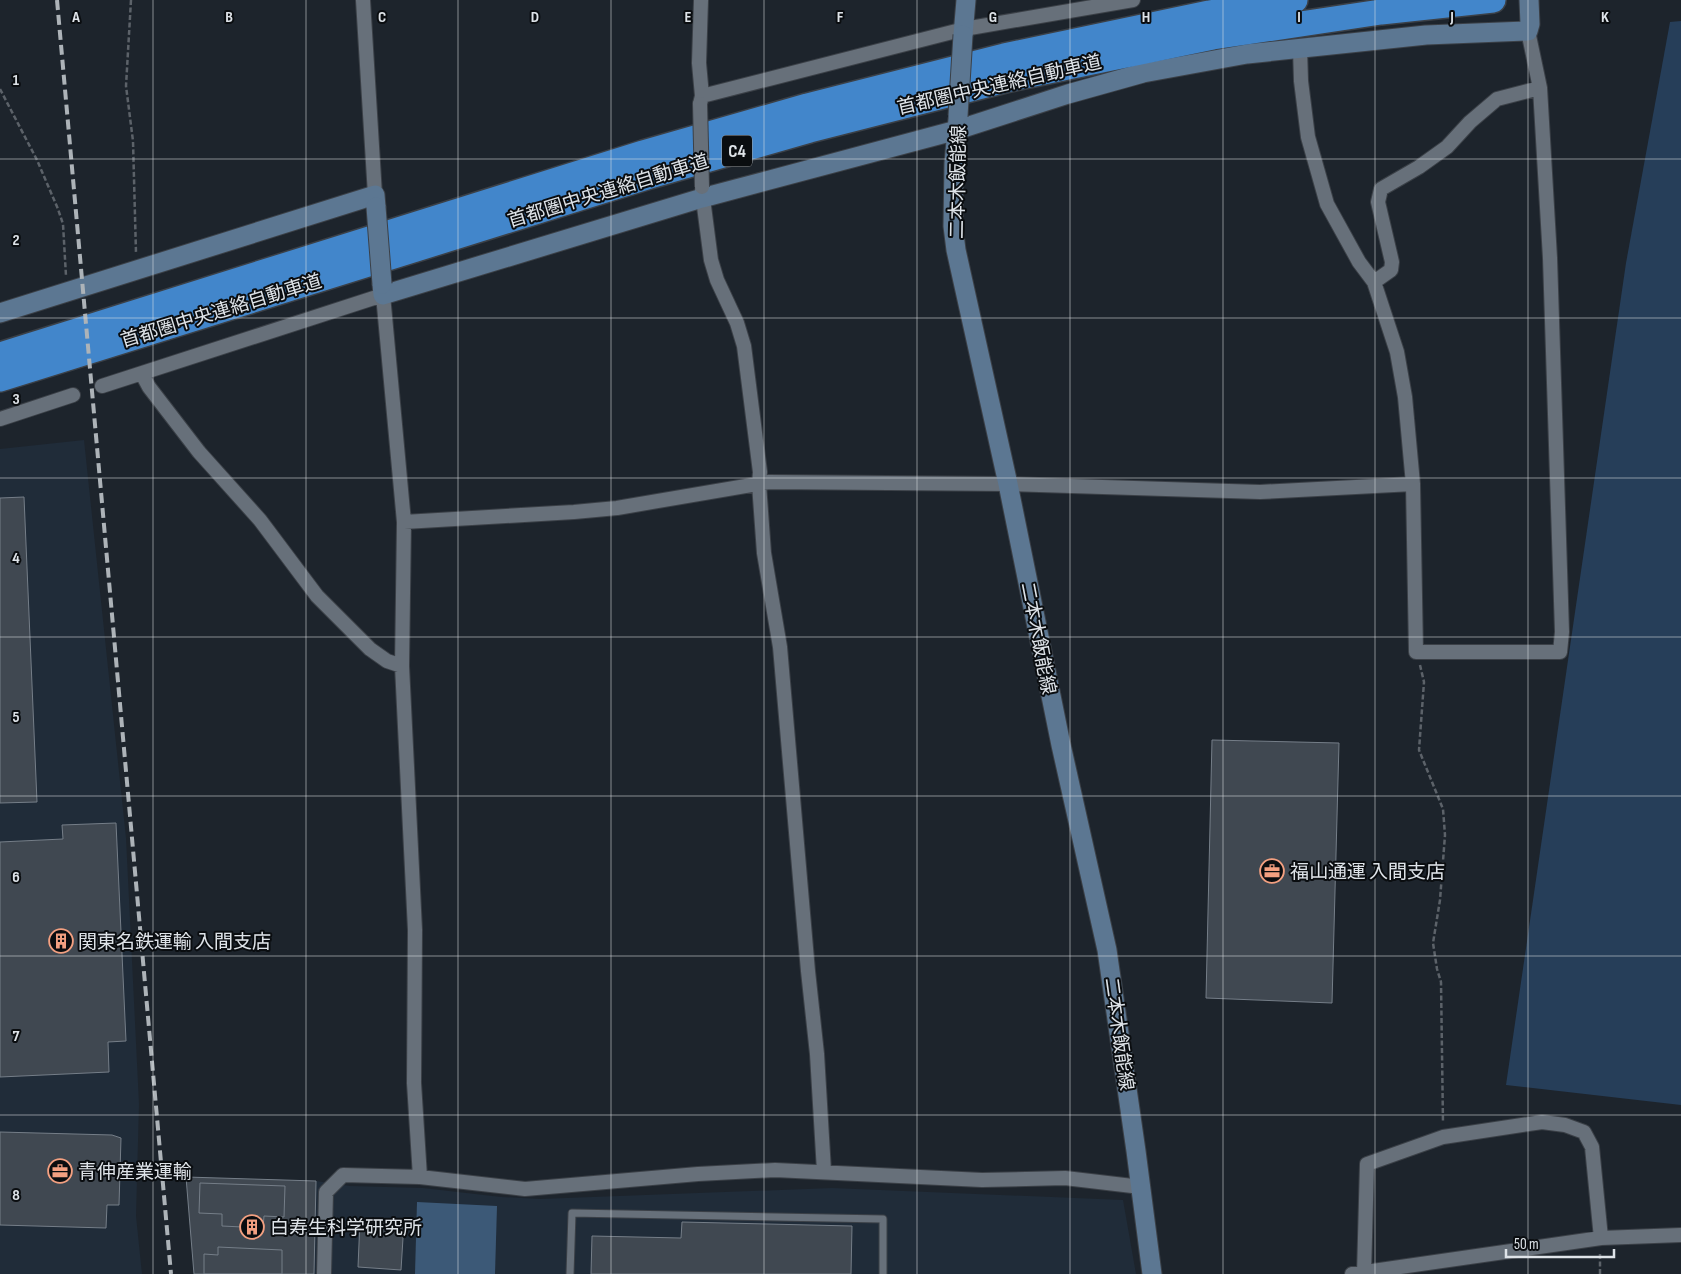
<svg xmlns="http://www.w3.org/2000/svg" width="1681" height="1274" font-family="'Sofia Sans Condensed','Noto Sans JP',sans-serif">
	<rect width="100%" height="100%" fill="#1d242c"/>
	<path fill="#202c39" d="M 84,440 L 126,838 L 139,1104 L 136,1216 L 142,1274 L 0,1274 L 0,449 Z
		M 186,1177 L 316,1181 L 350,1186 L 423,1188 L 501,1197 L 540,1199 L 832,1188 L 1123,1200 L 1136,1274 L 194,1274 Z"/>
	<path fill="#263e59" d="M 1681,21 L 1681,1105 L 1506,1085 L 1626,263 L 1670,22 Z"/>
	<path fill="#3c5977" d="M 417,1202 L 497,1206 L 495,1274 L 415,1274 Z"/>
	<path fill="#404851" stroke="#757e88" d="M 24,497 L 37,802 L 0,803 L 0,498 Z
		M 1212,740 L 1339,743 L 1332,1003 L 1206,998 Z
		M 116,823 L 126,1041 L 108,1042 L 109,1072 L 0,1077 L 0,842 L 63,839 L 62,825 Z
		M 0,1132 L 112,1135 L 121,1138 L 119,1205 L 107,1205 L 106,1228 L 0,1225 Z
		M 186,1177 L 316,1181 L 314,1274 L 194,1274 Z
		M 200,1183 L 285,1186 L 284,1217 L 264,1216 L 263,1228 L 222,1226 L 222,1214 L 199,1213 Z
		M 360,1220 L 404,1222 L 401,1270 L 358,1267 Z
		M 682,1222 L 852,1226 L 851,1274 L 591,1274 L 592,1236 L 681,1238 Z
		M 218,1247 L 282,1250 L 282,1274 L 204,1274 L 204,1254 L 218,1255 Z"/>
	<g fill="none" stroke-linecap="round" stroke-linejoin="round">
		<g stroke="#3b4047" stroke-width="9">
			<path id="lane" d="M 570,1274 L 572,1213 L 883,1219 L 883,1274"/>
		</g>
		<g stroke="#3b4047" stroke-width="16">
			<path id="street" d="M 363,0 L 375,195
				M 1300,49 L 1301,81 L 1308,137 L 1327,204 L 1359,262 L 1374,282 L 1397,352 L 1405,397 L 1413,484 L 1416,652 L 1560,652 L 1562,632 L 1550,258 L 1540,88 L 1528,31
				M 702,96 L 964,29 L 1133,0
				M 700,104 L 702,96 L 699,63 L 701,0
				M 702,191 L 711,260 L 717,280 L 737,323 L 744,346 L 760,472 L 759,484 L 764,553 L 780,647 L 808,971 L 817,1054 L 824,1171
				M 1374,282 L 1391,270 L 1392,262 L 1378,202 L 1381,189 L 1419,167 L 1447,147 L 1470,122 L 1497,99 L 1540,88
				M 142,374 L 149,387 L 199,452 L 260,520 L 317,596 L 370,649 L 387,661 L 402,666
				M 102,386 L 383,295 L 404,522 L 402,666 L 415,930 L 414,1083 L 420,1177
				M 0,419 L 73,395
				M 404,522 L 574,512 L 617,508 L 769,482 L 1008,484 L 1260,492 L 1413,484
				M 324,1274 L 326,1192 L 343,1175 L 420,1177 L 525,1189 L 698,1174 L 775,1170 L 982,1180 L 1065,1178 L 1141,1187
				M 1352,1274 L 1601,1238 L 1681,1235
				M 1364,1274 L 1367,1164 L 1443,1137 L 1542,1122 L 1565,1125 L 1584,1132 L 1592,1147 L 1601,1238"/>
		</g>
		<g stroke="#3b4047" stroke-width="21">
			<path id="secondary" d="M 963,35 L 966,0
				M 958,119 L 954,163 L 953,226 L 956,250 L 1008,484 L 1061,745 L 1107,950 L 1136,1151 L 1152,1274
				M 382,284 L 383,295 L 702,198 L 957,130 L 1068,94 L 1143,73 L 1247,54 L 1426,35 L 1528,31 L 1530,24 L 1529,0
				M 0,313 L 375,195 L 376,207"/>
		</g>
		<g stroke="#3b4047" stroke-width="28">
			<path id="highway" d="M 0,355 L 643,153 L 807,106 L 1004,56 L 1209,13 L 1295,0
				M 0,379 L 650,176 L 810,130 L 1010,79 L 1213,37 L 1381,12 L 1493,0"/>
		</g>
		<path stroke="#5c6269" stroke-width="2.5" stroke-dasharray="5 2.5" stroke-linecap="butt" d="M 131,0 L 126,86 L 133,141 L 136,253
			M 0,89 L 37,160 L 58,209 L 63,224 L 66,276
			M 1420,665 L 1424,682 L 1419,750 L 1443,809 L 1445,835 L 1440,900 L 1433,943 L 1437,969 L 1441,982 L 1443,1123
			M 1600,1274 L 1600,1252"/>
		<use href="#lane" stroke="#67707a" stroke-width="7"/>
		<use href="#street" stroke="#67707a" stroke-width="14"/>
		<use href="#secondary" stroke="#5c7792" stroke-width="19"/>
		<use href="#highway" stroke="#4286cb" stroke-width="25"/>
		<path stroke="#adb3b8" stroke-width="4" stroke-dasharray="10 5" stroke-linecap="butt" d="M 57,0 L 171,1274"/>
		<g stroke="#3b4047" stroke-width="16" stroke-linecap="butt">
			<path id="street-bridge" d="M 700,104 L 702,187"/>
		</g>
		<g stroke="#3b4047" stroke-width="21" stroke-linecap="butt">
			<path id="secondary-bridge" d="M 958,116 L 963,35
				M 376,207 L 382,284"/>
		</g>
		<use href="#street-bridge" stroke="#67707a" stroke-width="14"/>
		<use href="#secondary-bridge" stroke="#5c7792" stroke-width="19"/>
	</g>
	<path fill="none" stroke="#dee3e8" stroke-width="1" stroke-opacity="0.55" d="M 153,0 L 153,1274M 306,0 L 306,1274M 458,0 L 458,1274M 611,0 L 611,1274M 764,0 L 764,1274M 917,0 L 917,1274M 1070,0 L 1070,1274M 1223,0 L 1223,1274M 1375,0 L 1375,1274M 1528,0 L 1528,1274M 0,159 L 1681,159M 0,318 L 1681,318M 0,478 L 1681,478M 0,637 L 1681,637M 0,796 L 1681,796M 0,956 L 1681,956M 0,1115 L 1681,1115"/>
	<defs>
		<g id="office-ring" transform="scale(1.25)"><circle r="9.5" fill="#0a0d10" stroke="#f3a081" stroke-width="1.5"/><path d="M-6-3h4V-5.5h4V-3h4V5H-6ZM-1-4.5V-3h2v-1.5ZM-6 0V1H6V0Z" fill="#f3a081"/></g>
		<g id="building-ring" transform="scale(1.25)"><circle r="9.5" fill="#0a0d10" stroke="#f3a081" stroke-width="1.5"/><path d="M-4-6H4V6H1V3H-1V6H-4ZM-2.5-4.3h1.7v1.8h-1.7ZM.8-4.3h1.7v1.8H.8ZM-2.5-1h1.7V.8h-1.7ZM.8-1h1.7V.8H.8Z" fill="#f3a081"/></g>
	</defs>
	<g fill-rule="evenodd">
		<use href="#office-ring" x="1272" y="871"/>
		<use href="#building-ring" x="61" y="941"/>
		<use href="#office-ring" x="60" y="1171"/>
		<use href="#building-ring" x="252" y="1227"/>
	</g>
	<g text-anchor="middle" stroke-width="4" stroke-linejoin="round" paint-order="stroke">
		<rect fill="#0a0d10" stroke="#9ea3a7" stroke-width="1" x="722" y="135.5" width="30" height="31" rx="4"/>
		<g font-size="18" font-weight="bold" fill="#dee3e8">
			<text x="737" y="157">C4</text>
		</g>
		<g font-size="19" fill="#dee3e8" stroke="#0a0d10">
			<text transform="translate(999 84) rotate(-13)" y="7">首都圏中央連絡自動車道</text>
			<text transform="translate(957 182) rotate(-89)" y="7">二本木飯能線</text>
			<text transform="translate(608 190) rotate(-17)" y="7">首都圏中央連絡自動車道</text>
			<text transform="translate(221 310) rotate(-17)" y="7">首都圏中央連絡自動車道</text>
			<text transform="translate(1039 638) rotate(79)" y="7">二本木飯能線</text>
			<text transform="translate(1120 1034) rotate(82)" y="7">二本木飯能線</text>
		</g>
		<g font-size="19" fill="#dee3e8" stroke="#0a0d10" text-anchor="start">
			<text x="1290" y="878">福山通運 入間支店</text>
			<text x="78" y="948">関東名鉄運輸 入間支店</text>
			<text x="78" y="1178">青伸産業運輸</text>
			<text x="270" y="1234">白寿生科学研究所</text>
		</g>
	</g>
	<g font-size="16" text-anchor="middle" font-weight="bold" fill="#dee3e8" stroke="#0a0d10" stroke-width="4" stroke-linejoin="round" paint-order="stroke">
		<text x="76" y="22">A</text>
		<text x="229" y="22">B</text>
		<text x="382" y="22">C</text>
		<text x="535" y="22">D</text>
		<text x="688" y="22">E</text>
		<text x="840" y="22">F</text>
		<text x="993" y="22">G</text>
		<text x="1146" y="22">H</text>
		<text x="1299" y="22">I</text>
		<text x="1452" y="22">J</text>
		<text x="1605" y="22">K</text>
		<text x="16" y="85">1</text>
		<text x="16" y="245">2</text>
		<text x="16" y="404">3</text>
		<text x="16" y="563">4</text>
		<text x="16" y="722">5</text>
		<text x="16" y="882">6</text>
		<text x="16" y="1041">7</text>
		<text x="16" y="1200">8</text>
	</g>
	<path d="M1506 1249v8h108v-8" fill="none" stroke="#dee3e8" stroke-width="2.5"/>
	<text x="1514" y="1249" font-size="15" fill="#dee3e8" stroke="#0a0d10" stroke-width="4" paint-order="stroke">50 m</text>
</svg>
